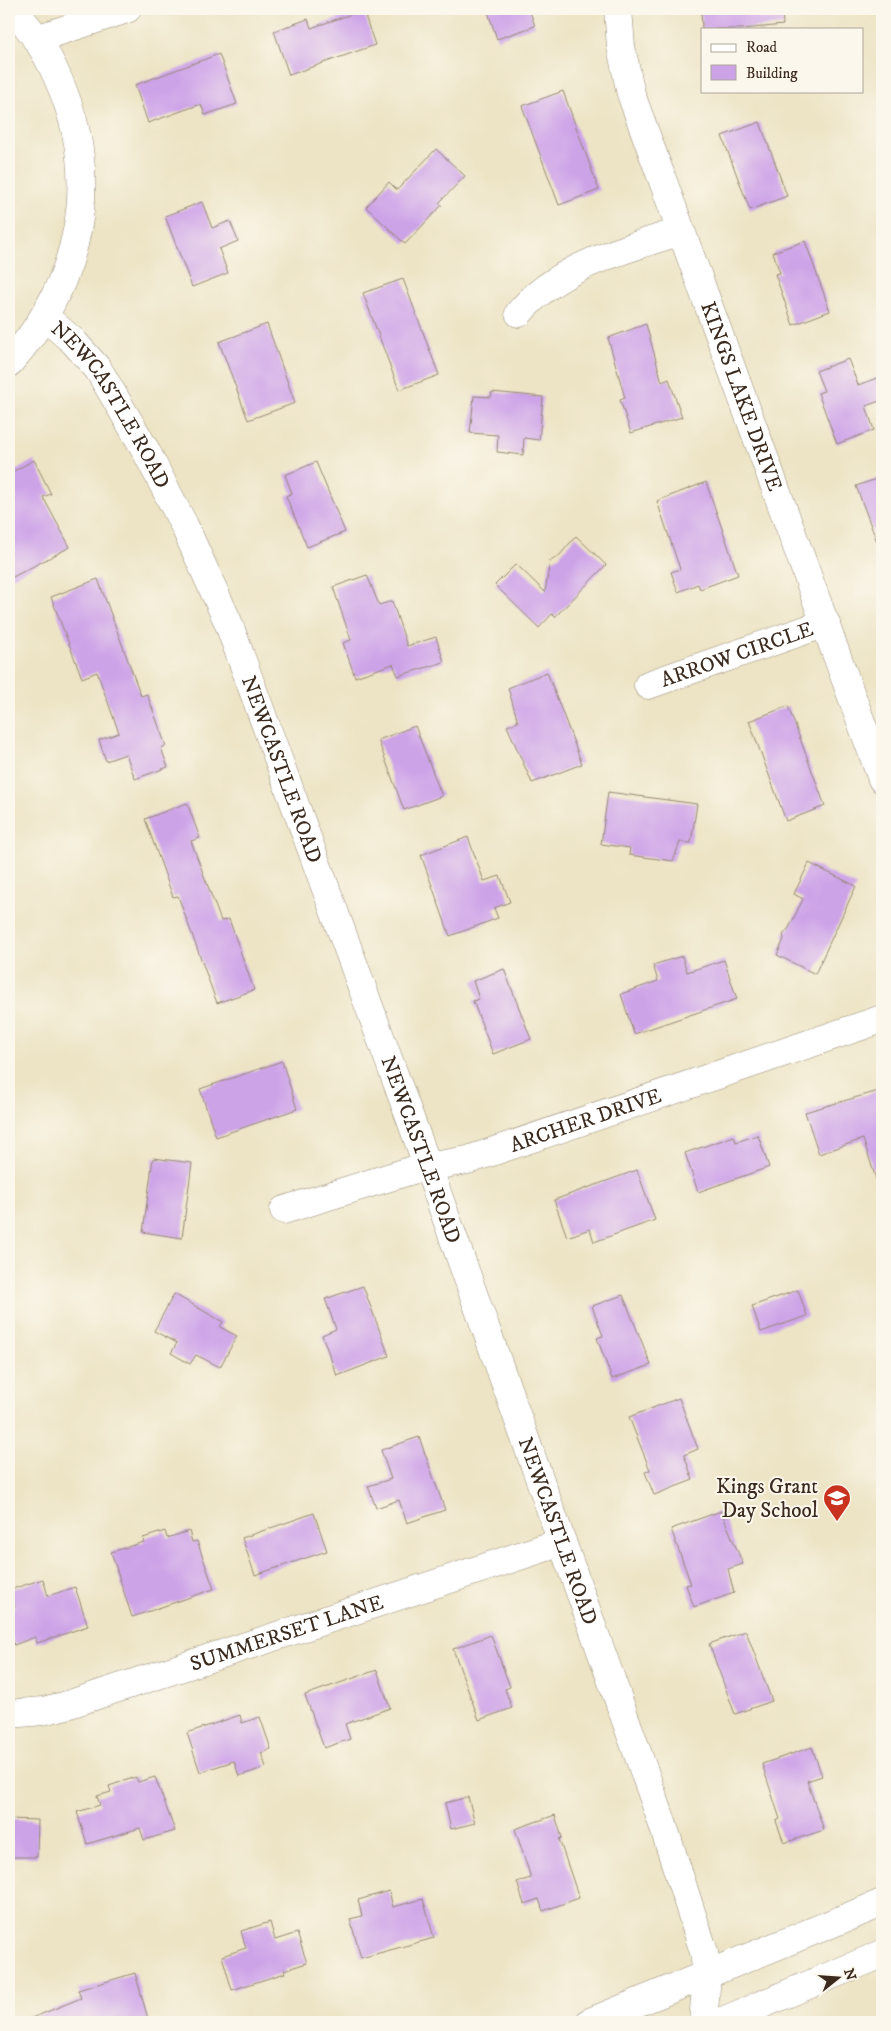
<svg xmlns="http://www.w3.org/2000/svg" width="891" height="2031" font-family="'IM FELL DW Pica',serif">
	<rect width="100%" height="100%" fill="#fbf7ec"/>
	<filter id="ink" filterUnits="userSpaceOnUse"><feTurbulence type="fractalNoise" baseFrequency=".02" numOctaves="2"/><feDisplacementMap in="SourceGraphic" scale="10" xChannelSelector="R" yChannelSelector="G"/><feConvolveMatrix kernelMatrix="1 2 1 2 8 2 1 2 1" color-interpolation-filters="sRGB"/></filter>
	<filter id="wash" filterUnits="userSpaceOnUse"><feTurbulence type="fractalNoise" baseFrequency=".0096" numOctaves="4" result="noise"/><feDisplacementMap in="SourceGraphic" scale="20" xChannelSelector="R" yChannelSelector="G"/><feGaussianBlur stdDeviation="1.12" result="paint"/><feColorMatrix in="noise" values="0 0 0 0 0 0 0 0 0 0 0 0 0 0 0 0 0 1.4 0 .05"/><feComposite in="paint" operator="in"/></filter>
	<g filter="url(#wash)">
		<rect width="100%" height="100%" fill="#ede4c5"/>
		<g id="blocks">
			<path fill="#cda3e8" d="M 487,9 L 529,9 L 535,26 L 497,39 Z
				M 701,9 L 782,9 L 783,25 L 743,29 L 702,29 Z
				M 363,10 L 375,45 L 289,75 L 274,31 L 308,19 L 311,28 Z
				M 219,54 L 237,104 L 205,115 L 201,104 L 148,123 L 135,85 Z
				M 563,91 L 599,190 L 559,205 L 522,106 Z
				M 760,122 L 787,196 L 750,210 L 722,136 Z
				M 436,149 L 465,176 L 439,203 L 442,205 L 405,244 L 366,207 L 389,182 L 397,190 Z
				M 202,202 L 212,228 L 230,221 L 238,241 L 219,249 L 228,273 L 192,287 L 165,216 Z
				M 805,241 L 830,311 L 793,325 L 775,274 L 780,273 L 773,252 Z
				M 403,279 L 439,375 L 399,390 L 363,293 Z
				M 267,324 L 295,403 L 248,420 L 219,342 Z
				M 646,324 L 662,382 L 669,379 L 682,417 L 631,433 L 620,400 L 625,398 L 608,338 Z
				M 848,359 L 858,385 L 882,376 L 882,400 L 866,406 L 874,430 L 837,444 L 818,393 L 824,391 L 816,371 Z
				M 492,392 L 543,397 L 539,440 L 524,438 L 523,455 L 497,452 L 498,435 L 470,433 L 474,396 L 491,397 Z
				M 34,460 L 51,494 L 43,497 L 70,547 L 9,579 L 9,474 Z
				M 316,462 L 345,532 L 307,547 L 286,496 L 292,493 L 285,475 Z
				M 882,477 L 882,550 L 880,550 L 856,486 Z
				M 706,482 L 738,575 L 700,589 L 698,584 L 678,592 L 671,572 L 680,569 L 657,501 Z
				M 576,536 L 606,565 L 555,617 L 552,614 L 539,628 L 495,585 L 516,564 L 545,592 L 550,561 L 559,556 Z
				M 367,575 L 379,605 L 392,601 L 407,646 L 436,637 L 444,662 L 398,676 L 393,664 L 355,677 L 343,643 L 351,640 L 333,587 Z
				M 98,579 L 141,696 L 147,694 L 166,746 L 161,748 L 168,767 L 135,779 L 126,754 L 106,761 L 99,740 L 119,733 L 97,672 L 82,678 L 51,597 Z
				M 547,672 L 582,764 L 532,783 L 507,726 L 518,722 L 508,688 Z
				M 788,706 L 825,806 L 786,821 L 749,721 Z
				M 415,726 L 442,796 L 404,810 L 378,740 Z
				M 608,792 L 697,804 L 691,843 L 680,842 L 673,861 L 629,855 L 630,848 L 601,844 Z
				M 187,803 L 200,838 L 191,841 L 221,921 L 229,919 L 254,990 L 217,1003 L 178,896 L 173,897 L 145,819 Z
				M 468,837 L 484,881 L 500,876 L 510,902 L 494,908 L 498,918 L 450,936 L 421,855 Z
				M 809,863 L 856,886 L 815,974 L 777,955 L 784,939 L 783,935 L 789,928 L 803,899 L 794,894 Z
				M 682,956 L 687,972 L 724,960 L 737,999 L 634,1034 L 621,994 L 658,981 L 653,965 Z
				M 504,969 L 531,1039 L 493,1054 L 473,1001 L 479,999 L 473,981 Z
				M 282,1061 L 297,1109 L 216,1137 L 200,1089 Z
				M 882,1090 L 882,1184 L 878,1185 L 863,1139 L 819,1154 L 805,1112 Z
				M 758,1135 L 769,1167 L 698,1192 L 685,1153 L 734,1136 L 736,1142 Z
				M 153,1158 L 192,1163 L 182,1238 L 143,1232 Z
				M 637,1170 L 655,1220 L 594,1242 L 590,1229 L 567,1237 L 554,1200 Z
				M 363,1286 L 389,1356 L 337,1376 L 322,1335 L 336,1329 L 325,1299 Z
				M 798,1290 L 807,1316 L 761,1332 L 752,1306 Z
				M 174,1294 L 223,1322 L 220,1327 L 237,1336 L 220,1367 L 196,1355 L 190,1364 L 171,1353 L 177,1343 L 154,1331 Z
				M 623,1295 L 651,1365 L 612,1379 L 597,1338 L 603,1336 L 592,1306 Z
				M 679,1398 L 698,1449 L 684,1455 L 693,1480 L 654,1495 L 645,1472 L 650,1470 L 629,1417 Z
				M 419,1437 L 445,1510 L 407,1523 L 399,1500 L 376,1508 L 368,1486 L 391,1479 L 381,1450 Z
				M 721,1511 L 743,1564 L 728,1569 L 734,1593 L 694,1607 L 686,1585 L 691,1584 L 671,1529 Z
				M 314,1513 L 327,1551 L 255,1575 L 242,1538 Z
				M 165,1531 L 167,1538 L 189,1531 L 192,1542 L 197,1541 L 214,1589 L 132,1617 L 111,1552 L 144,1542 L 143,1538 Z
				M 43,1579 L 48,1596 L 75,1587 L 88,1626 L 37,1643 L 35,1637 L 14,1645 L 9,1629 L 9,1609 L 15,1607 L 9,1590 Z
				M 746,1631 L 772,1701 L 735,1714 L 709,1644 Z
				M 491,1635 L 510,1687 L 505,1689 L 512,1708 L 479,1720 L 453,1649 Z
				M 377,1670 L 390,1708 L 345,1724 L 350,1739 L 324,1748 L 305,1695 Z
				M 240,1715 L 242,1723 L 260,1717 L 271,1749 L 261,1753 L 266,1767 L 239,1776 L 234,1761 L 200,1772 L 187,1733 Z
				M 812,1747 L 822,1776 L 807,1781 L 824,1830 L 784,1843 L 776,1821 L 780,1819 L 762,1764 Z
				M 136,1777 L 138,1782 L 155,1777 L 175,1831 L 144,1840 L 140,1828 L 87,1844 L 77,1812 L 100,1805 L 97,1796 L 111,1792 L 109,1786 Z
				M 468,1797 L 475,1823 L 451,1829 L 445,1803 Z
				M 555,1815 L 562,1838 L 559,1839 L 579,1898 L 543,1911 L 539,1899 L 524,1904 L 517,1882 L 531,1878 L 515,1829 Z
				M 9,1819 L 38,1820 L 37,1857 L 9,1857 Z
				M 389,1891 L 393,1907 L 423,1899 L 434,1938 L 361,1958 L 350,1919 L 362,1916 L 358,1900 Z
				M 270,1922 L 275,1940 L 297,1933 L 307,1963 L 284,1970 L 285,1973 L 232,1990 L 222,1956 L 246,1948 L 241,1931 Z
				M 135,1973 L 149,2022 L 22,2022 L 81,1998 L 78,1990 Z"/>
		</g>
	</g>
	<g filter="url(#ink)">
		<use href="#blocks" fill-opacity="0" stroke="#948772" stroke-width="1"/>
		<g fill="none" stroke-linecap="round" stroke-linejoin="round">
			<g stroke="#948772" stroke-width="29">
				<g id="minor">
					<path id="s1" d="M 618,9 L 621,47 L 631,94 L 882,779"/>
					<path d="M 36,39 L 127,9"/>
					<path d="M 519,313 C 559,265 624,250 681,231"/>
					<path id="s2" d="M 45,317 L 73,341 L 98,369 L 145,449 L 184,525 L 228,622 L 428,1167 L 660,1816 L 704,1952 L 707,1976 L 703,2022"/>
					<path d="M 9,363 C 80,284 103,181 59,81 C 48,55 32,28 11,9"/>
					<path id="s3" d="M 648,685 L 826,623"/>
					<path id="s4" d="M 284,1210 L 416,1169 L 468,1160 L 882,1019"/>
					<path id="s5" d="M 9,1714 L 43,1711 L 67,1705 L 562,1542"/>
					<path d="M 590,2022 L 882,1903"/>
					<path d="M 720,2022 L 882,1954"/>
				</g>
			</g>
			<use href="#minor" stroke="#fff" stroke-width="28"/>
		</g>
	</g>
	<defs>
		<g id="school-pin" transform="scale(1.4375)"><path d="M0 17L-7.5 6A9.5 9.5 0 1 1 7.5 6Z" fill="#c8321e" stroke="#fbf7ec"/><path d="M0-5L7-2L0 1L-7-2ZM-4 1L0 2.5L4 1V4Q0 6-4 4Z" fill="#fff"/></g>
	</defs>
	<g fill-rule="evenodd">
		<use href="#school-pin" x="837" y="1498"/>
	</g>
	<g text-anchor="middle" stroke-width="4" stroke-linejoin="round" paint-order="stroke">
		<g font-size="21" fill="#3b2a1e" stroke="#fbf7ec">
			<text dy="7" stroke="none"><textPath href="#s1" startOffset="408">KINGS LAKE DRIVE</textPath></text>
			<text dy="7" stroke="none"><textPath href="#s2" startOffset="111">NEWCASTLE ROAD</textPath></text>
			<text dy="7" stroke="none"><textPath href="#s3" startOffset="94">ARROW CIRCLE</textPath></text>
			<text dy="7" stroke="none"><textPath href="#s2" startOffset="516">NEWCASTLE ROAD</textPath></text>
			<text dy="7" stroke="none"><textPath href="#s4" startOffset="315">ARCHER DRIVE</textPath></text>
			<text dy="7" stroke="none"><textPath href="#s2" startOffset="921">NEWCASTLE ROAD</textPath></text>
			<text dy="7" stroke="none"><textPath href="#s2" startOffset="1326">NEWCASTLE ROAD</textPath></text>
			<text dy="7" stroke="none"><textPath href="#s5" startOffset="290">SUMMERSET LANE</textPath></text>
		</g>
		<g font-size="21" fill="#3b2a1e" stroke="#fbf7ec" text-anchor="end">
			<text x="818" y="1493">Kings Grant<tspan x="818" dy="24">Day School</tspan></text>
		</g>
	</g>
	<rect width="891" height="2031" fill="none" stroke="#fbf7ec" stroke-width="30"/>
	<rect x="701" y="28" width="162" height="65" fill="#fbf7ec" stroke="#aea59a"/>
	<rect x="711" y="44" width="25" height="8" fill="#ffffff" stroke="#aea59a"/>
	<text x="746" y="52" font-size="15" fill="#3b2a1e">Road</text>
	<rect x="711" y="65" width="25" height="15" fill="#cda3e8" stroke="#aea59a"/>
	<text x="746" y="78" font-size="15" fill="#3b2a1e">Building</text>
	<g transform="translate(838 1978) rotate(73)" stroke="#fbf7ec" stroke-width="4" paint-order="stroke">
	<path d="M0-4L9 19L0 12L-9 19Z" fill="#3b2a1e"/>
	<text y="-8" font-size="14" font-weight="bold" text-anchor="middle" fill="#3b2a1e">N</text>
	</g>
</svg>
